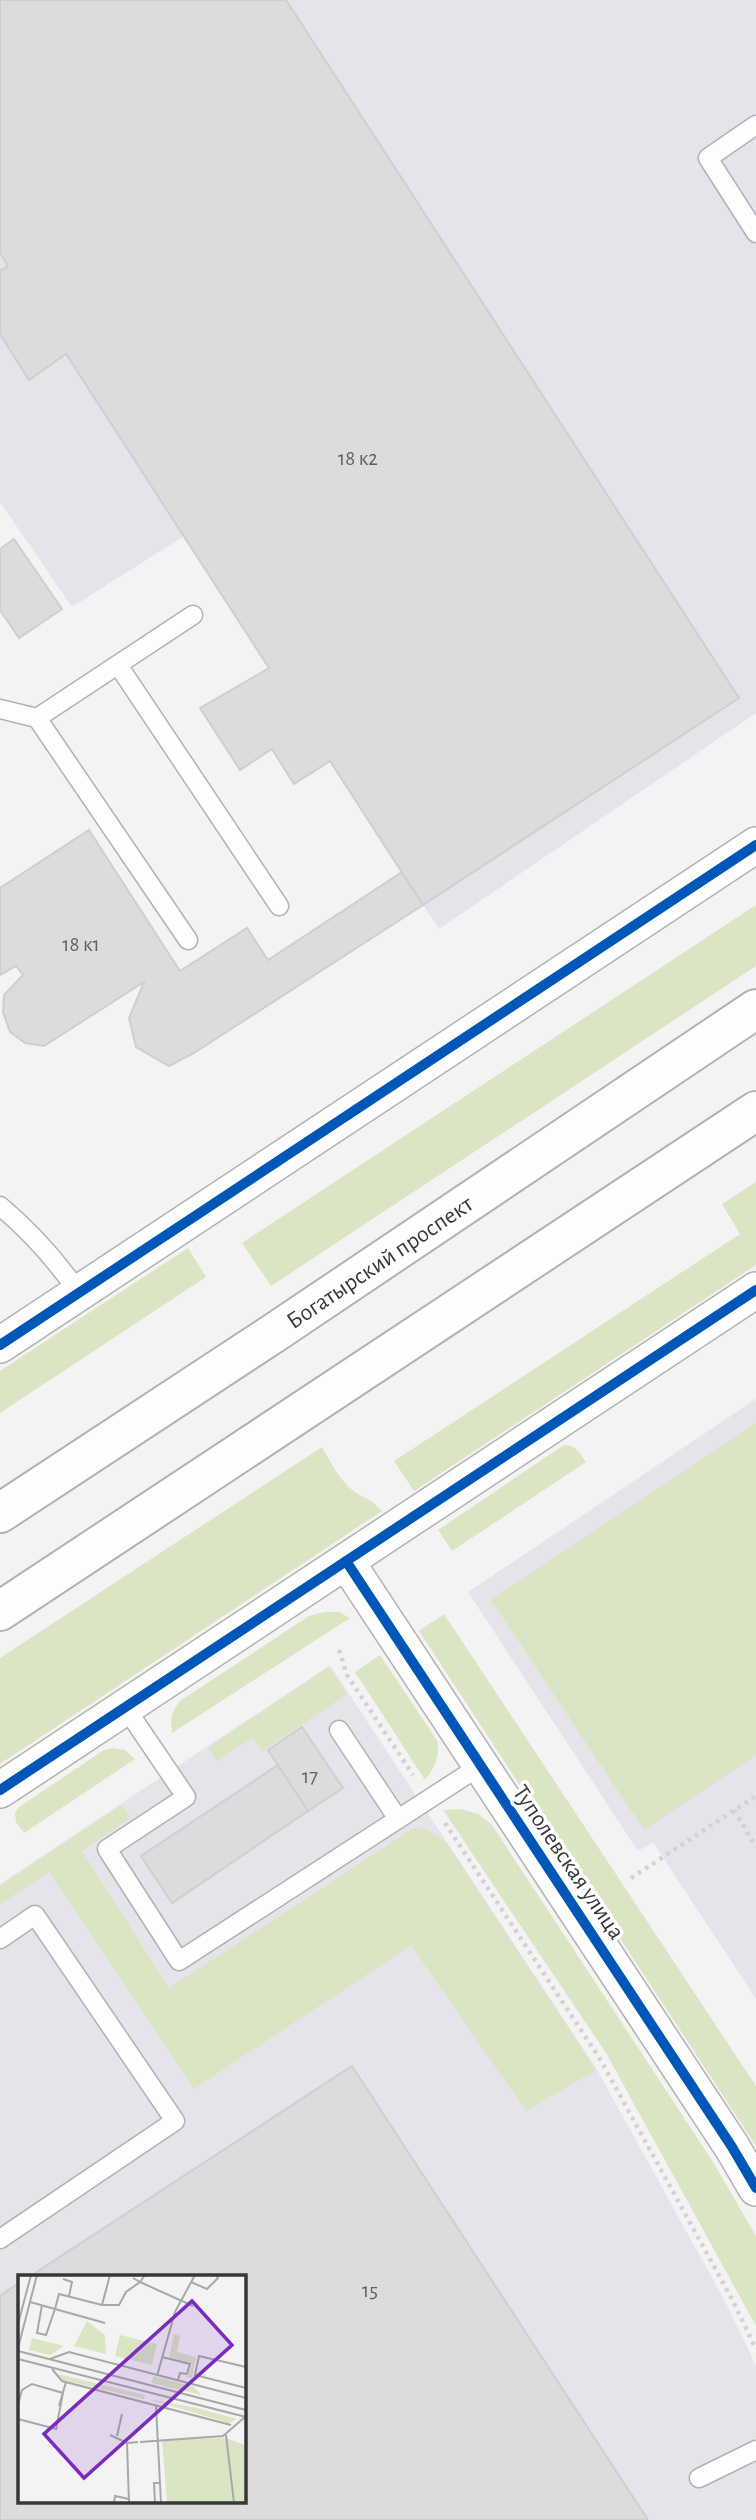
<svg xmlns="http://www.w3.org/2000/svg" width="756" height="2520" font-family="'Alegreya Sans',sans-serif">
	<rect width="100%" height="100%" fill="#f3f3f4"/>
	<path fill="#e4e4ea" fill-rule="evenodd" d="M 0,0 L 756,0 L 756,713 L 439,929 L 330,761 L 294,784 L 272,750 L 240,770 L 200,708 L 269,667 L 184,536 L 72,607 L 0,502 Z
		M 756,1399 L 756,1999 L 653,1842 L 638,1851 L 468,1592 Z
		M 330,1665 L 596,2068 L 726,2303 L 756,2366 L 756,2520 L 0,2520 L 0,1884 ZM 19,2277 L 243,2277 L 243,2501 L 19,2501 Z"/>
	<path fill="#dae5c4" d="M 756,905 L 756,966 L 271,1286 L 242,1243 Z
		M 756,1182 L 756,1265 L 414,1491 L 394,1461 L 740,1234 L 722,1204 Z
		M 188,1248 L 206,1277 L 0,1413 L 0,1371 Z
		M 756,1423 L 756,1755 L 644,1830 L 491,1600 Z
		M 564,1445 C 576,1445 580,1453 586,1462 L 452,1551 L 438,1530 Z
		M 322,1447 C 331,1462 340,1482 355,1492 C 367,1499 372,1500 382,1511 L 0,1764 L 0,1658 Z
		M 324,1612 L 339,1612 L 350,1618 L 172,1733 C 170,1720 171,1712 180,1701 L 309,1616 Z
		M 444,1614 L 756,2086 L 756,2146 L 419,1631 Z
		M 380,1655 L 438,1742 C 439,1758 435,1768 425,1780 L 355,1672 Z
		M 329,1667 L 347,1694 L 262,1751 L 253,1737 L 217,1761 L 208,1748 Z
		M 114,1748 L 125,1750 L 135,1759 L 24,1833 L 16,1822 L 15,1813 L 19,1807 L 104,1750 Z
		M 122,1805 L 130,1818 L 82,1851 L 169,1988 L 414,1828 C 427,1829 435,1833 446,1842 L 596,2070 L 526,2111 L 411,1945 L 194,2089 L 49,1872 L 0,1904 L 0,1886 Z
		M 461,1809 L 478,1814 L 492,1825 L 713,2162 L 756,2236 L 756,2326 L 606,2053 L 443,1810 Z"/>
	<path fill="#dcdcdc" stroke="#d0cfd0" stroke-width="2" d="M 0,0 L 286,0 L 739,698 L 423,905 L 330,761 L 294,784 L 272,749 L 240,770 L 200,708 L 269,668 L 66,354 L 29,380 L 0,334 L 0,271 L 8,266 L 0,253 Z
		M 14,539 L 62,609 L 19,638 L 0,610 L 0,549 Z
		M 89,830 L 180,971 L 247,928 L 268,960 L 402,872 L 423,905 L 194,1053 L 169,1066 L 136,1047 L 129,1018 L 144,982 L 44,1046 L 25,1043 L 10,1032 L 3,1012 L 4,995 L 23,975 L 16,966 L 0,975 L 0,888 Z
		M 302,1727 L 343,1788 L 308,1811 L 268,1750 Z
		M 278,1765 L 308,1811 L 172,1903 L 141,1856 Z
		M 352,2066 L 648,2520 L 0,2520 L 0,2296 L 19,2283 L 19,2501 L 243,2501 L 243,2277 L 29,2277 Z"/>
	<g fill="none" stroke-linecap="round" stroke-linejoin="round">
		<g stroke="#b2b2b3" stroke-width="21">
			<path id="lane" d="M 756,125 L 708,158 L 756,233
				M 118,665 L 279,906
				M 0,709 L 37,718 L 193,615
				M 37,718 L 188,940
				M 0,1206 C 31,1232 56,1260 79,1293
				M 125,1707 L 186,1797 L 107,1849 L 179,1961 L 480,1766
				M 339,1730 L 398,1819
				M 0,1939 L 35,1915 L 175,2121 L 0,2239
				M 699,2478 L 756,2450"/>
		</g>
		<g stroke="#b2b2b3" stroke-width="38">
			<path id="street" d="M 0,1345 L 756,845
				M 346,1561 L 732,2147 L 756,2188
				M 0,1790 L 756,1290"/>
		</g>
		<g stroke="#b2b2b3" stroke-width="42">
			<g id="secondary">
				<path id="s1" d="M 0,1513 L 274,1333 L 756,1009"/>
				<path d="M 0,1611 L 756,1111"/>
			</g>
		</g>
		<path stroke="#d2d2d3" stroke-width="4.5" stroke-dasharray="3.5 5" stroke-linecap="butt" d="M 339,1650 L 347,1675 L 413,1775
			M 734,1810 L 756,1847
			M 445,1823 L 600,2059 L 732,2299 L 756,2349
			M 631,1878 L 756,1796"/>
		<use href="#lane" stroke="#fdfdfd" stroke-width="18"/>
		<use href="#street" stroke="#fdfdfd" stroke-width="35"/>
		<use href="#secondary" stroke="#fdfdfd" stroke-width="38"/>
		<g stroke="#fff" stroke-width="15">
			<path id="cycleway" d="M 0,1345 L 756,845
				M 346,1561 L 732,2147 L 756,2188
				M 0,1790 L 756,1290"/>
		</g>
		<use href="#cycleway" stroke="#0057b8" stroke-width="10"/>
	</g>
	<g text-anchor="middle" stroke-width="7" stroke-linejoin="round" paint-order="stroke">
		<g font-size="21" fill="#616162">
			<text x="358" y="465">18 к2</text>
			<text x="81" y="951">18 к1</text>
			<text x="310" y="1783">17</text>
			<text x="370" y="2297">15</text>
		</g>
		<g font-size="24" fill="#373738" stroke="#fff">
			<text dy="8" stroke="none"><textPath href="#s1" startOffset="455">Богатырский проспект</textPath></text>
			<text transform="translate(569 1862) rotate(56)" y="8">Туполевская улица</text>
		</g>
	</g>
	<g transform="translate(18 2275)">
		<rect width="228" height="228" fill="#f3f3f4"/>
		<path d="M 69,46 L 87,60 L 88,79 L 56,71 ZM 156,59 L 162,61 L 159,77 L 178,82 L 174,102 L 193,108 L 166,101 L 170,101 L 174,89 L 151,83 ZM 102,60 L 139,69 L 134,90 L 97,81 ZM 14,63 L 46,71 L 32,80 L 11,75 ZM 40,99 L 127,120 L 126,124 L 45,105 ZM 135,101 L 176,112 L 183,120 L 134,108 ZM 130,124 L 179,133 L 219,144 L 211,148 ZM 208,163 L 227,170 L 227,227 L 149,227 L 144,165 Z" fill="#dae5c4"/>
		<path fill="none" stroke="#a8a8a9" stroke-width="2" d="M 127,0 L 122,7 L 175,31M 45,4 L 54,7 L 51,21M 173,7 L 189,14 L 200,3 L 198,0M 12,27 L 37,34 L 41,19 L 84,30 L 92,0M 24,30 L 19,58 L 28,60 L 37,34 L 87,48M 84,30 L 101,30 L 108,17 L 122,7 L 115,3M 0,49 L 13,0M 0,73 L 19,0M 0,76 L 228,135M 144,82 L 172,89 L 169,99 L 162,98 L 160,105M 0,84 L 228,142M 32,84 L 51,77 L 228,123M 228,92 L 181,81 L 177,100 L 228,113M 34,94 L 44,106 L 213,150M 139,101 L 157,37 L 177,0M 0,129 L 4,115 L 14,109 L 45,118M 41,131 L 48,107M 138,131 L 143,228M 0,144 L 38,154 L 45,118M 92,160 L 109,168 L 120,167M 208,160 L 216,228M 99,161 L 104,139M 122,167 L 205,161 L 227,142M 109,168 L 111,228M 96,228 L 97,221 L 111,224M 137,228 L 136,208 L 142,208"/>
		<path fill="#7b2cbf" fill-opacity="0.15" stroke="#7b2cbf" stroke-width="3.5" d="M 174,26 L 214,70 L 66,203 L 26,159 Z"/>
		<rect width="228" height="228" fill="none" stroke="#373738" stroke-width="3.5"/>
	</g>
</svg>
